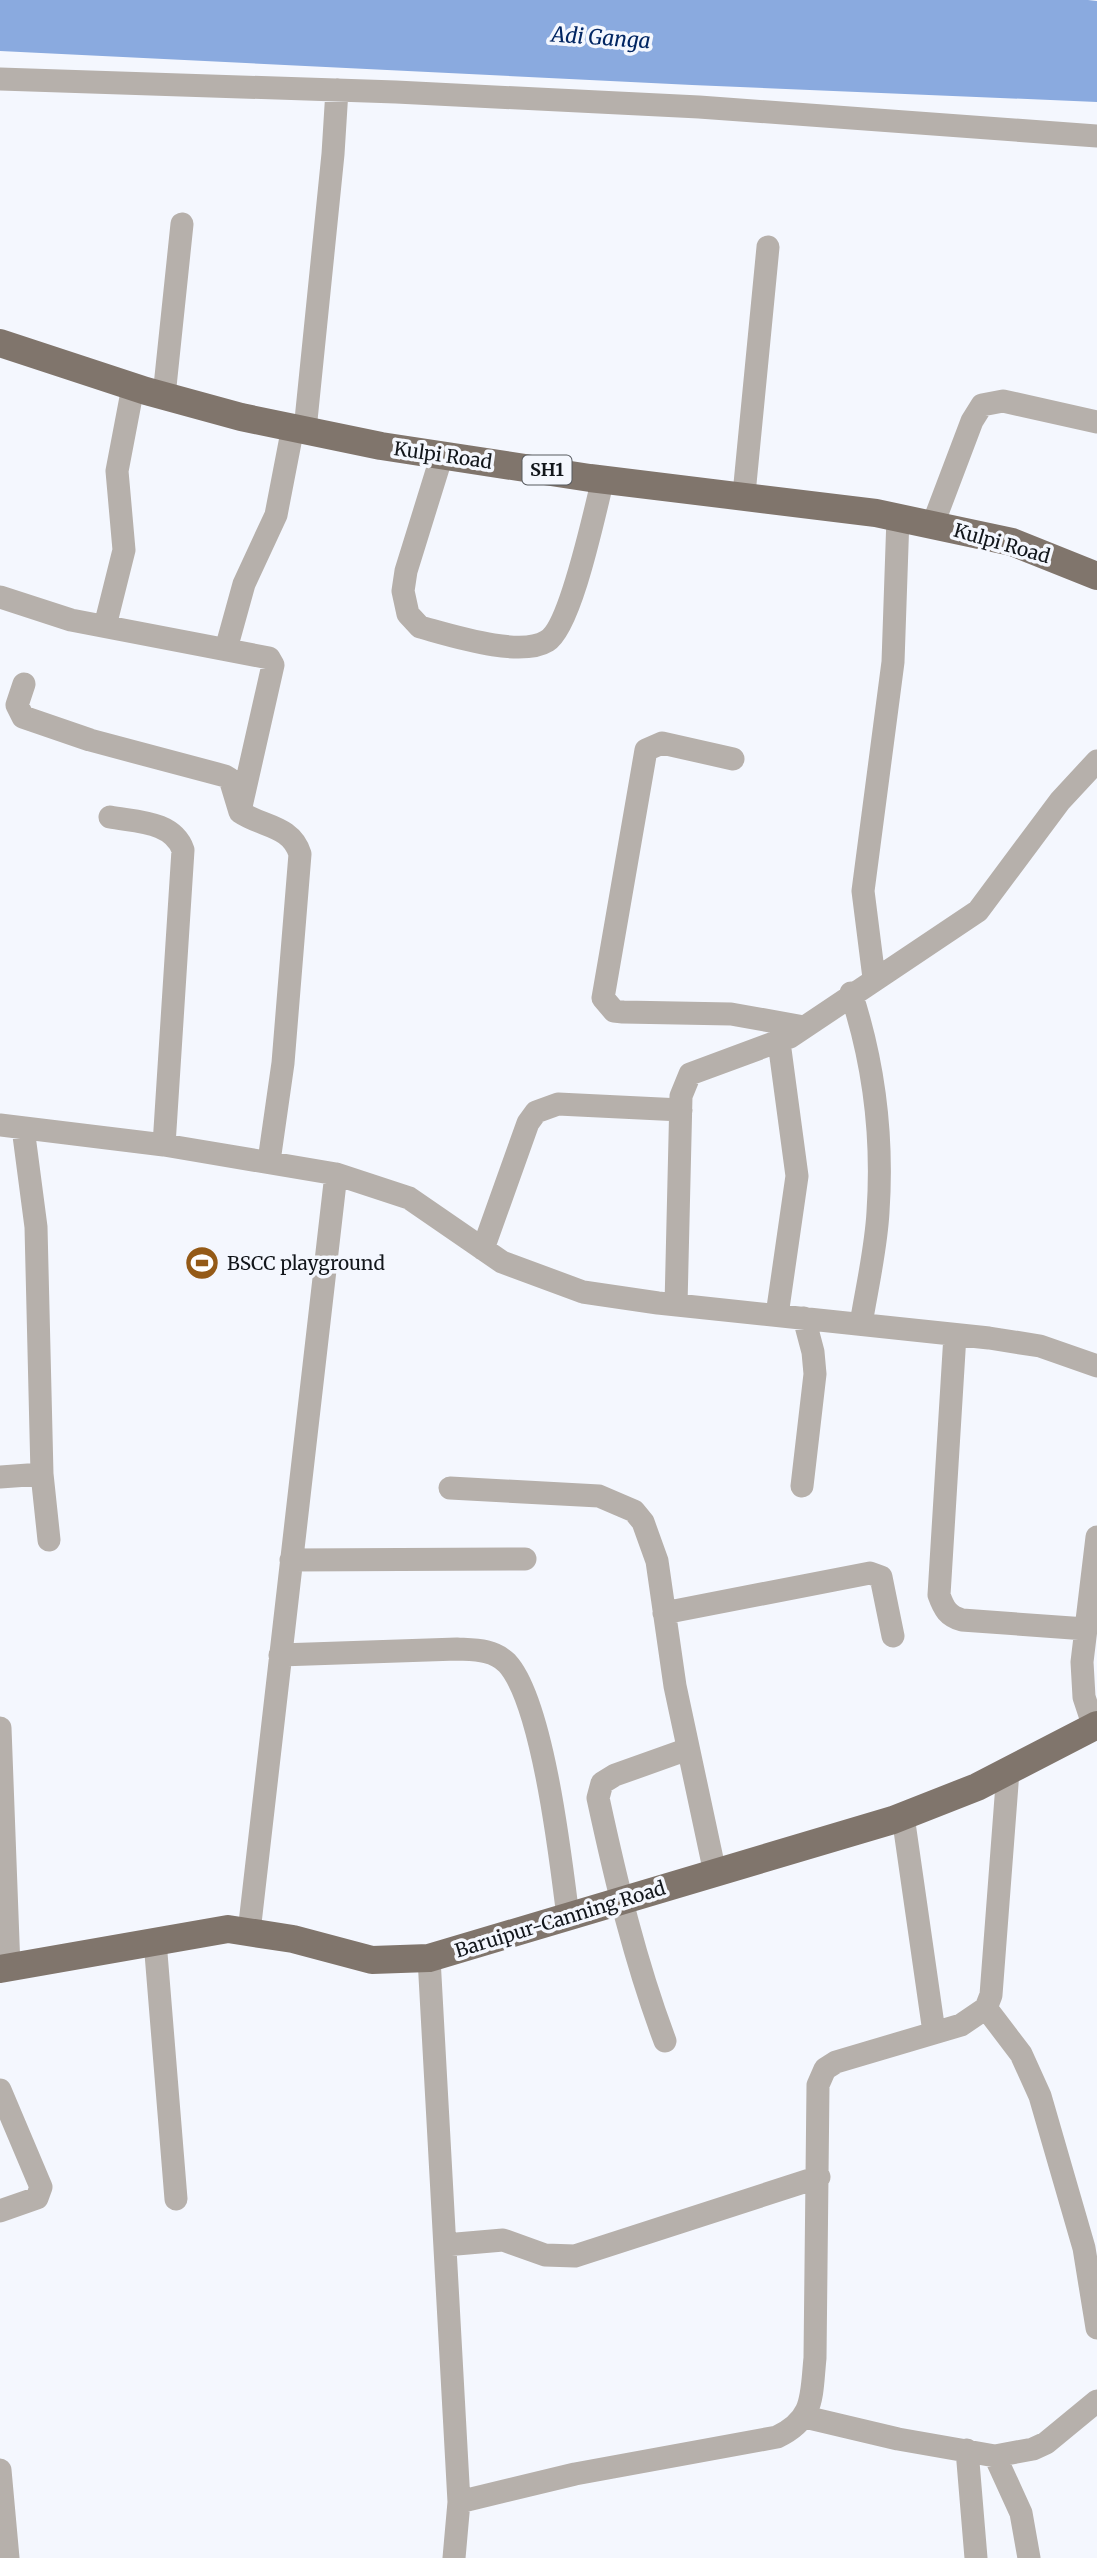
<svg xmlns="http://www.w3.org/2000/svg" width="1097" height="2558" font-family="Merriweather,serif">
	<rect width="100%" height="100%" fill="#f4f7fe"/>
	<path fill="#8aaadf" d="M 0,0 L 1088,0 L 1097,1 L 1097,102 L 692,85 L 0,51 Z"/>
	<g fill="none" stroke-linecap="round" stroke-linejoin="round">
		<path stroke="#b6b0ab" stroke-width="23" d="M 0,79 L 396,92 L 699,107 L 1097,136
			M 164,396 L 182,224
			M 305,430 L 333,154 L 337,90
			M 442,455 L 406,571 L 403,591 L 408,614 L 420,627 C 450,635 520,658 547,641 C 571,627 595,510 603,479
			M 744,494 L 768,247
			M 933,524 L 972,421 L 982,405 L 1003,401 L 1097,422
			M 0,597 L 71,620 L 269,658 L 273,665 L 240,811
			M 105,626 L 124,550 L 117,471 L 133,387
			M 226,649 L 244,584 L 276,515 L 293,427
			M 24,684 L 17,705 L 23,717 L 90,740 L 225,776 L 230,779 L 240,812 C 262,827 291,825 300,854 L 283,1063 L 269,1161
			M 733,759 L 662,743 L 646,750 L 603,998 L 614,1011 L 623,1012 L 731,1014 L 804,1027
			M 110,817 C 136,822 173,821 183,850 L 164,1145
			M 874,978 L 863,891 L 893,662 L 898,517
			M 851,993 C 874,1063 883,1138 878,1212 C 876,1249 867,1287 861,1324
			M 0,1125 L 164,1145 L 336,1174 L 409,1198 L 502,1262 L 583,1292 L 658,1303 L 989,1338 L 1040,1346 L 1097,1366
			M 23,1128 L 36,1227 L 42,1474 L 49,1540
			M 483,1249 L 528,1123 L 536,1112 L 558,1104 L 681,1110
			M 676,1305 L 681,1096 L 690,1074 L 790,1037 L 978,911 L 1060,801 L 1097,761
			M 777,1315 L 797,1176 L 779,1042
			M 955,1335 L 939,1595 C 944,1609 948,1616 962,1620 L 1086,1629
			M 0,1477 L 42,1474
			M 802,1486 L 815,1374 L 813,1352 L 804,1318
			M 450,1488 L 599,1496 L 634,1511 L 643,1522 L 657,1561 L 675,1686 L 715,1873
			M 291,1560 L 525,1559
			M 664,1613 L 870,1573 L 881,1577 L 882,1582 L 893,1636
			M 280,1655 L 457,1649 C 474,1650 493,1649 507,1663 C 543,1702 561,1861 568,1917
			M 1094,1727 L 1084,1697 L 1082,1662 L 1097,1537
			M 0,1728 L 9,1968
			M 903,1816 L 934,2032
			M 249,1932 L 336,1174
			M 155,1941 L 176,2199
			M 429,1958 L 459,2502 L 454,2558
			M 986,2008 L 1021,2054 L 1040,2096 L 1084,2248 L 1097,2328
			M 665,2041 C 635,1961 616,1881 598,1798 L 602,1783 L 615,1775 L 688,1749
			M 0,2090 L 41,2187 L 37,2198 L 0,2211
			M 445,2245 L 503,2240 L 545,2255 L 575,2256 L 819,2177
			M 805,2417 L 898,2439 L 995,2456 L 1033,2449 L 1046,2443 L 1097,2401
			M 967,2450 L 976,2558
			M 995,2456 L 1021,2513 L 1029,2558
			M 0,2470 L 8,2558
			M 459,2502 L 575,2474 L 777,2437 C 815,2419 811,2396 815,2358 L 818,2085 L 825,2069 L 836,2062 L 961,2025 L 986,2008 L 991,1995 L 1008,1771"/>
		<path stroke="#80756c" stroke-width="28" d="M 0,343 L 146,391 L 241,417 L 381,446 L 590,478 L 876,513 L 1012,542 L 1097,576
			M 0,1969 L 228,1929 L 293,1939 L 372,1960 L 429,1958 L 893,1820 L 977,1787 L 1097,1725"/>
	</g>
	<defs>
		<g id="stadium-disc" transform="scale(1.75)"><circle r="9.5" fill="#945a17" stroke="#f4f7fe"/><path d="M0-5a6.5 5 0 1 0 0 10a6.5 5 0 1 0 0-10ZM-3.5-1.8h7v3.6h-7Z" fill="#fff"/></g>
	</defs>
	<g fill-rule="evenodd">
		<use href="#stadium-disc" x="202" y="1263"/>
	</g>
	<g text-anchor="middle" stroke-width="7" stroke-linejoin="round" paint-order="stroke">
		<rect fill="#f4f7fe" stroke="#565a5f" stroke-width="2" x="522.5" y="455.5" width="49" height="29" rx="5"/>
		<g font-size="18" font-weight="bold" fill="#12161b">
			<text x="547" y="476">SH1</text>
		</g>
		<g font-size="19" fill="#12161b" stroke="#f4f7fe">
			<text transform="translate(443 455) rotate(8)" y="7">Kulpi Road</text>
			<text transform="translate(1002 543) rotate(16)" y="7">Kulpi Road</text>
			<text transform="translate(560 1919) rotate(-17)" y="7">Baruipur-Canning Road</text>
		</g>
		<g font-size="19" fill="#12161b" stroke="#f4f7fe" text-anchor="start">
			<text x="227" y="1270">BSCC playground</text>
		</g>
		<g font-size="21" font-style="italic" fill="#022663" stroke="#f4f7fe">
			<text transform="translate(601 38) rotate(4)" y="7">Adi Ganga</text>
		</g>
	</g>
</svg>
